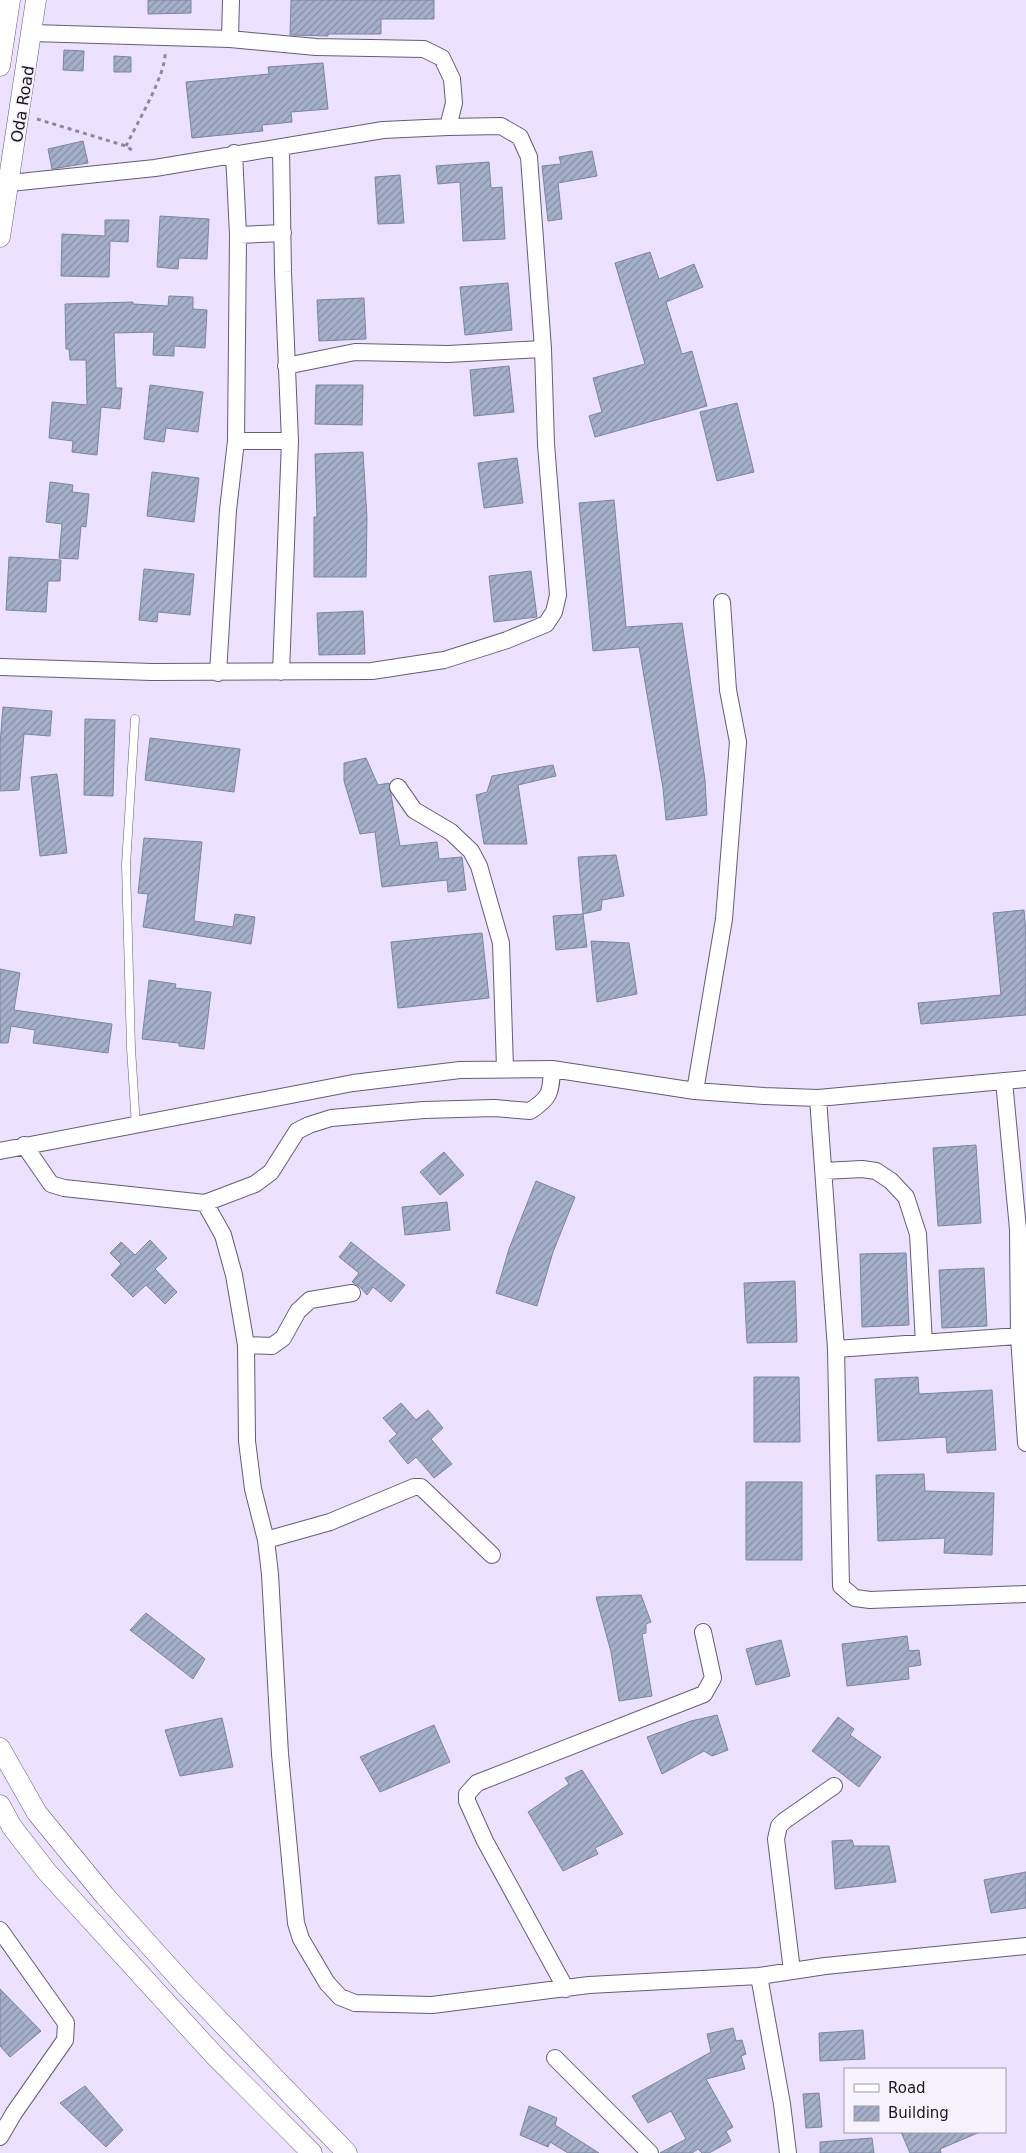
<svg xmlns="http://www.w3.org/2000/svg" width="1026" height="2153" font-family="'DejaVu Sans',sans-serif">
	<defs>
		<pattern id="building-hatch" width="6" height="6" patternUnits="userSpaceOnUse" patternTransform="scale(1.25)"><rect width="6" height="6" fill="#a4b0ca"/><path d="M-1 1l2-2M0 6l6-6M5 7l2-2" fill="none" stroke="#858ea4"/></pattern>
	</defs>
	<rect width="100%" height="100%" fill="#ece2ff"/>
	<path fill="url(#building-hatch)" stroke="#7a859e" d="M 148,0 L 191,0 L 191,13 L 148,14 Z
		M 291,0 L 434,0 L 434,19 L 381,19 L 381,34 L 328,34 L 328,36 L 290,35 Z
		M 64,50 L 84,51 L 83,71 L 63,70 Z
		M 114,56 L 131,57 L 131,72 L 114,72 Z
		M 323,63 L 328,109 L 291,112 L 292,122 L 262,125 L 263,131 L 192,138 L 186,82 L 269,74 L 268,67 Z
		M 83,141 L 88,163 L 52,169 L 48,149 Z
		M 592,151 L 597,176 L 558,183 L 562,219 L 548,221 L 542,166 L 561,164 L 559,157 Z
		M 489,162 L 491,188 L 502,187 L 505,239 L 463,241 L 460,182 L 438,184 L 436,166 Z
		M 400,175 L 404,223 L 378,224 L 375,177 Z
		M 160,216 L 209,219 L 207,259 L 179,258 L 178,269 L 157,267 Z
		M 105,220 L 129,220 L 128,242 L 110,241 L 109,277 L 61,276 L 62,234 L 105,236 Z
		M 650,252 L 659,279 L 694,264 L 703,287 L 666,302 L 682,354 L 692,351 L 707,406 L 595,437 L 589,416 L 602,412 L 593,378 L 645,364 L 615,263 Z
		M 508,283 L 512,330 L 465,335 L 460,287 Z
		M 169,296 L 193,297 L 193,309 L 207,310 L 205,348 L 174,346 L 174,356 L 153,355 L 154,332 L 114,333 L 116,388 L 122,388 L 120,409 L 101,407 L 97,455 L 72,452 L 73,441 L 49,438 L 52,402 L 87,405 L 86,360 L 70,360 L 69,349 L 66,349 L 65,304 L 133,302 L 133,304 L 168,306 Z
		M 364,298 L 366,339 L 319,341 L 317,300 Z
		M 509,366 L 514,412 L 474,416 L 470,370 Z
		M 150,385 L 203,392 L 198,432 L 166,428 L 164,442 L 144,439 Z
		M 316,385 L 363,385 L 362,425 L 315,424 Z
		M 737,403 L 754,472 L 717,481 L 700,412 Z
		M 363,452 L 367,518 L 366,577 L 314,577 L 314,517 L 317,517 L 315,454 Z
		M 517,458 L 523,503 L 484,508 L 478,463 Z
		M 152,472 L 199,478 L 194,522 L 147,516 Z
		M 50,482 L 73,485 L 72,492 L 89,494 L 86,527 L 81,526 L 78,559 L 59,558 L 62,524 L 46,522 Z
		M 614,500 L 626,627 L 682,623 L 705,780 L 707,815 L 666,820 L 663,788 L 639,647 L 593,651 L 579,503 Z
		M 9,557 L 61,560 L 60,581 L 48,581 L 46,612 L 6,610 Z
		M 144,569 L 194,574 L 190,615 L 158,612 L 157,622 L 139,620 Z
		M 531,571 L 537,617 L 494,622 L 489,576 Z
		M 363,611 L 365,654 L 319,655 L 317,613 Z
		M 3,707 L 52,711 L 50,736 L 24,734 L 19,790 L 0,791 L 0,744 Z
		M 85,719 L 115,720 L 113,796 L 84,795 Z
		M 150,738 L 240,749 L 234,792 L 145,780 Z
		M 366,758 L 378,785 L 389,783 L 400,846 L 437,842 L 439,859 L 462,857 L 466,890 L 448,892 L 447,880 L 382,887 L 375,832 L 360,834 L 344,781 L 344,763 Z
		M 553,765 L 556,776 L 518,785 L 527,844 L 484,844 L 476,795 L 487,792 L 492,776 Z
		M 57,774 L 67,853 L 40,856 L 31,777 Z
		M 144,838 L 202,842 L 194,921 L 233,927 L 235,914 L 255,917 L 251,944 L 143,927 L 148,894 L 138,893 Z
		M 616,855 L 624,896 L 602,900 L 601,910 L 583,914 L 578,857 Z
		M 1024,910 L 1026,932 L 1026,1015 L 921,1024 L 918,1003 L 1001,995 L 993,913 Z
		M 583,914 L 587,947 L 556,950 L 553,916 Z
		M 482,933 L 489,998 L 398,1008 L 391,942 Z
		M 591,941 L 629,943 L 637,994 L 597,1002 Z
		M 0,969 L 20,973 L 14,1010 L 112,1024 L 108,1053 L 33,1043 L 35,1030 L 11,1026 L 8,1043 L 0,1043 Z
		M 149,980 L 176,984 L 175,988 L 211,992 L 204,1049 L 179,1046 L 179,1043 L 142,1039 Z
		M 976,1145 L 981,1223 L 938,1226 L 933,1148 Z
		M 444,1152 L 464,1175 L 440,1195 L 420,1172 Z
		M 536,1181 L 575,1197 L 553,1252 L 537,1306 L 496,1293 L 509,1249 Z
		M 447,1202 L 450,1230 L 405,1235 L 402,1207 Z
		M 150,1240 L 167,1258 L 155,1269 L 177,1292 L 165,1304 L 146,1285 L 133,1297 L 111,1275 L 121,1264 L 110,1253 L 121,1242 L 135,1255 Z
		M 351,1242 L 405,1285 L 391,1302 L 373,1287 L 367,1295 L 359,1286 L 352,1282 L 359,1273 L 339,1257 Z
		M 906,1253 L 909,1325 L 862,1327 L 860,1254 Z
		M 984,1268 L 987,1326 L 942,1328 L 939,1270 Z
		M 795,1281 L 797,1342 L 747,1343 L 744,1283 Z
		M 754,1377 L 799,1377 L 800,1442 L 754,1442 Z
		M 918,1377 L 919,1394 L 992,1390 L 996,1450 L 947,1453 L 946,1437 L 878,1441 L 875,1379 Z
		M 401,1403 L 416,1420 L 428,1410 L 443,1428 L 431,1439 L 452,1464 L 434,1478 L 416,1457 L 408,1464 L 389,1441 L 397,1434 L 383,1418 Z
		M 924,1474 L 925,1491 L 994,1493 L 992,1555 L 944,1553 L 945,1538 L 878,1541 L 876,1475 Z
		M 746,1482 L 802,1482 L 802,1560 L 746,1560 Z
		M 641,1595 L 651,1622 L 646,1624 L 646,1633 L 642,1634 L 652,1696 L 619,1701 L 611,1652 L 596,1597 Z
		M 146,1613 L 205,1659 L 193,1679 L 130,1630 Z
		M 907,1636 L 909,1651 L 919,1650 L 921,1665 L 908,1667 L 909,1679 L 847,1686 L 842,1644 Z
		M 781,1640 L 790,1676 L 756,1685 L 746,1649 Z
		M 717,1715 L 728,1750 L 712,1756 L 704,1751 L 662,1774 L 647,1737 L 691,1721 Z
		M 838,1717 L 854,1729 L 850,1735 L 881,1757 L 859,1787 L 812,1751 Z
		M 222,1718 L 233,1767 L 180,1776 L 165,1730 Z
		M 434,1725 L 450,1762 L 380,1792 L 360,1757 Z
		M 582,1770 L 623,1834 L 595,1848 L 598,1854 L 563,1871 L 528,1812 L 569,1784 L 565,1778 Z
		M 852,1840 L 854,1846 L 889,1846 L 896,1882 L 835,1889 L 832,1841 Z
		M 1026,1872 L 1026,1908 L 991,1913 L 984,1880 Z
		M 0,1989 L 41,2031 L 10,2057 L 0,2046 Z
		M 733,2028 L 736,2041 L 742,2040 L 746,2054 L 741,2056 L 745,2069 L 706,2079 L 733,2127 L 726,2131 L 731,2141 L 709,2153 L 702,2153 L 698,2149 L 692,2153 L 660,2153 L 686,2139 L 671,2111 L 648,2123 L 632,2096 L 711,2052 L 707,2034 Z
		M 863,2030 L 865,2059 L 820,2061 L 819,2033 Z
		M 85,2086 L 123,2130 L 106,2147 L 60,2103 Z
		M 819,2093 L 822,2127 L 806,2128 L 803,2094 Z
		M 529,2106 L 557,2118 L 555,2125 L 599,2153 L 568,2153 L 550,2142 L 548,2147 L 520,2135 Z
		M 901,2132 L 980,2132 L 940,2149 L 941,2153 L 910,2153 Z
		M 872,2138 L 874,2153 L 820,2153 L 820,2142 Z"/>
	<g fill="none" stroke-linecap="round" stroke-linejoin="round">
		<g stroke="#655c75" stroke-width="9">
			<path id="service" d="M 135,719 L 126,865 L 131,1048 L 136,1126"/>
		</g>
		<g stroke="#655c75" stroke-width="18">
			<path id="minor" d="M 32,33 L 230,39 L 316,47 L 424,49 L 442,58 L 452,79 L 454,103 L 448,127
				M 230,39 L 231,0
				M 281,149 L 283,272 L 290,441 L 281,672
				M 238,235 L 283,233
				M 286,366 L 355,352 L 448,354 L 543,349
				M 236,441 L 290,441
				M 0,667 L 152,672 L 372,671 L 444,660 L 507,640 L 546,624 L 554,612 L 558,595 L 546,444 L 543,349 L 529,157 L 520,137 L 501,126 L 448,127 L 383,130 L 155,168 L 10,183
				M 218,673 L 228,510 L 236,441 L 238,235 L 234,153
				M 398,787 L 414,810 L 451,832 L 471,851 L 479,866 L 501,943 L 505,1068
				M 1004,1081 L 1018,1229 L 1019,1336 L 1026,1443
				M 695,1091 L 724,919 L 738,742 L 728,690 L 722,602
				M 818,1098 L 836,1349 L 841,1586 L 855,1598 L 870,1600 L 1026,1594
				M 24,1145 L 51,1184 L 64,1188 L 205,1203 L 255,1184 L 271,1172 L 297,1131 L 309,1125 L 331,1118 L 424,1110 L 494,1108 L 530,1111 C 550,1098 551,1093 552,1069
				M 0,1151 L 353,1083 L 460,1070 L 552,1069 L 695,1091 L 764,1096 L 818,1098 L 1026,1079
				M 824,1171 L 862,1169 L 876,1171 L 891,1181 L 906,1197 L 918,1234 L 924,1343
				M 205,1203 L 223,1235 L 234,1275 L 246,1345 L 247,1441 L 253,1489 L 266,1540 L 270,1574 L 280,1754 L 296,1923 L 301,1939 L 327,1983 L 340,1997 L 355,2003 L 432,2005 L 589,1985 L 759,1976
				M 246,1345 L 272,1346 L 283,1338 L 298,1311 L 310,1300 L 352,1293
				M 836,1349 L 1019,1336
				M 266,1540 L 330,1522 L 414,1487 L 421,1487 L 492,1555
				M 0,1930 L 66,2023 L 65,2040 L 14,2113 L 0,2137
				M 792,1971 L 776,1839 L 779,1826 L 784,1821 L 834,1786
				M 566,1989 L 485,1841 L 467,1801 L 467,1794 L 477,1783 L 704,1694 L 713,1678 L 703,1632
				M 555,2058 L 650,2153
				M 788,2153 L 782,2104 L 759,1976 L 825,1966 L 1026,1946"/>
		</g>
		<g stroke="#655c75" stroke-width="21">
			<path id="tertiary" d="M 0,66 L 10,0
				M 0,237 L 36,0
				M 0,1748 L 37,1813 L 105,1896 L 186,1986 L 347,2153
				M 0,1805 L 12,1827 L 47,1872 L 214,2055 L 312,2153"/>
		</g>
		<path stroke="#8f889c" stroke-width="3" stroke-dasharray="4 4" stroke-linecap="butt" d="M 37,119 L 126,146 L 135,152
			M 126,146 C 136,125 167,73 165,52"/>
		<use href="#service" stroke="#fff" stroke-width="8"/>
		<use href="#minor" stroke="#fff" stroke-width="16"/>
		<use href="#tertiary" stroke="#fff" stroke-width="20"/>
	</g>
	<g text-anchor="middle" stroke-width="4" stroke-linejoin="round" paint-order="stroke">
		<g font-size="16" fill="#1a1721" stroke="#f6f2fe">
			<text transform="translate(22 104) rotate(-81)" y="6">Oda Road</text>
		</g>
	</g>
	<rect x="844" y="2068" width="162" height="65" fill="#f6f2fe" stroke="#9e9aa6"/>
	<rect x="854" y="2084" width="25" height="8" fill="#ffffff" stroke="#9e9aa6"/>
	<text x="888" y="2093" font-size="15" fill="#1a1721">Road</text>
	<rect x="854" y="2106" width="25" height="15" fill="url(#building-hatch)" stroke="#9e9aa6"/>
	<text x="888" y="2118" font-size="15" fill="#1a1721">Building</text>
</svg>
